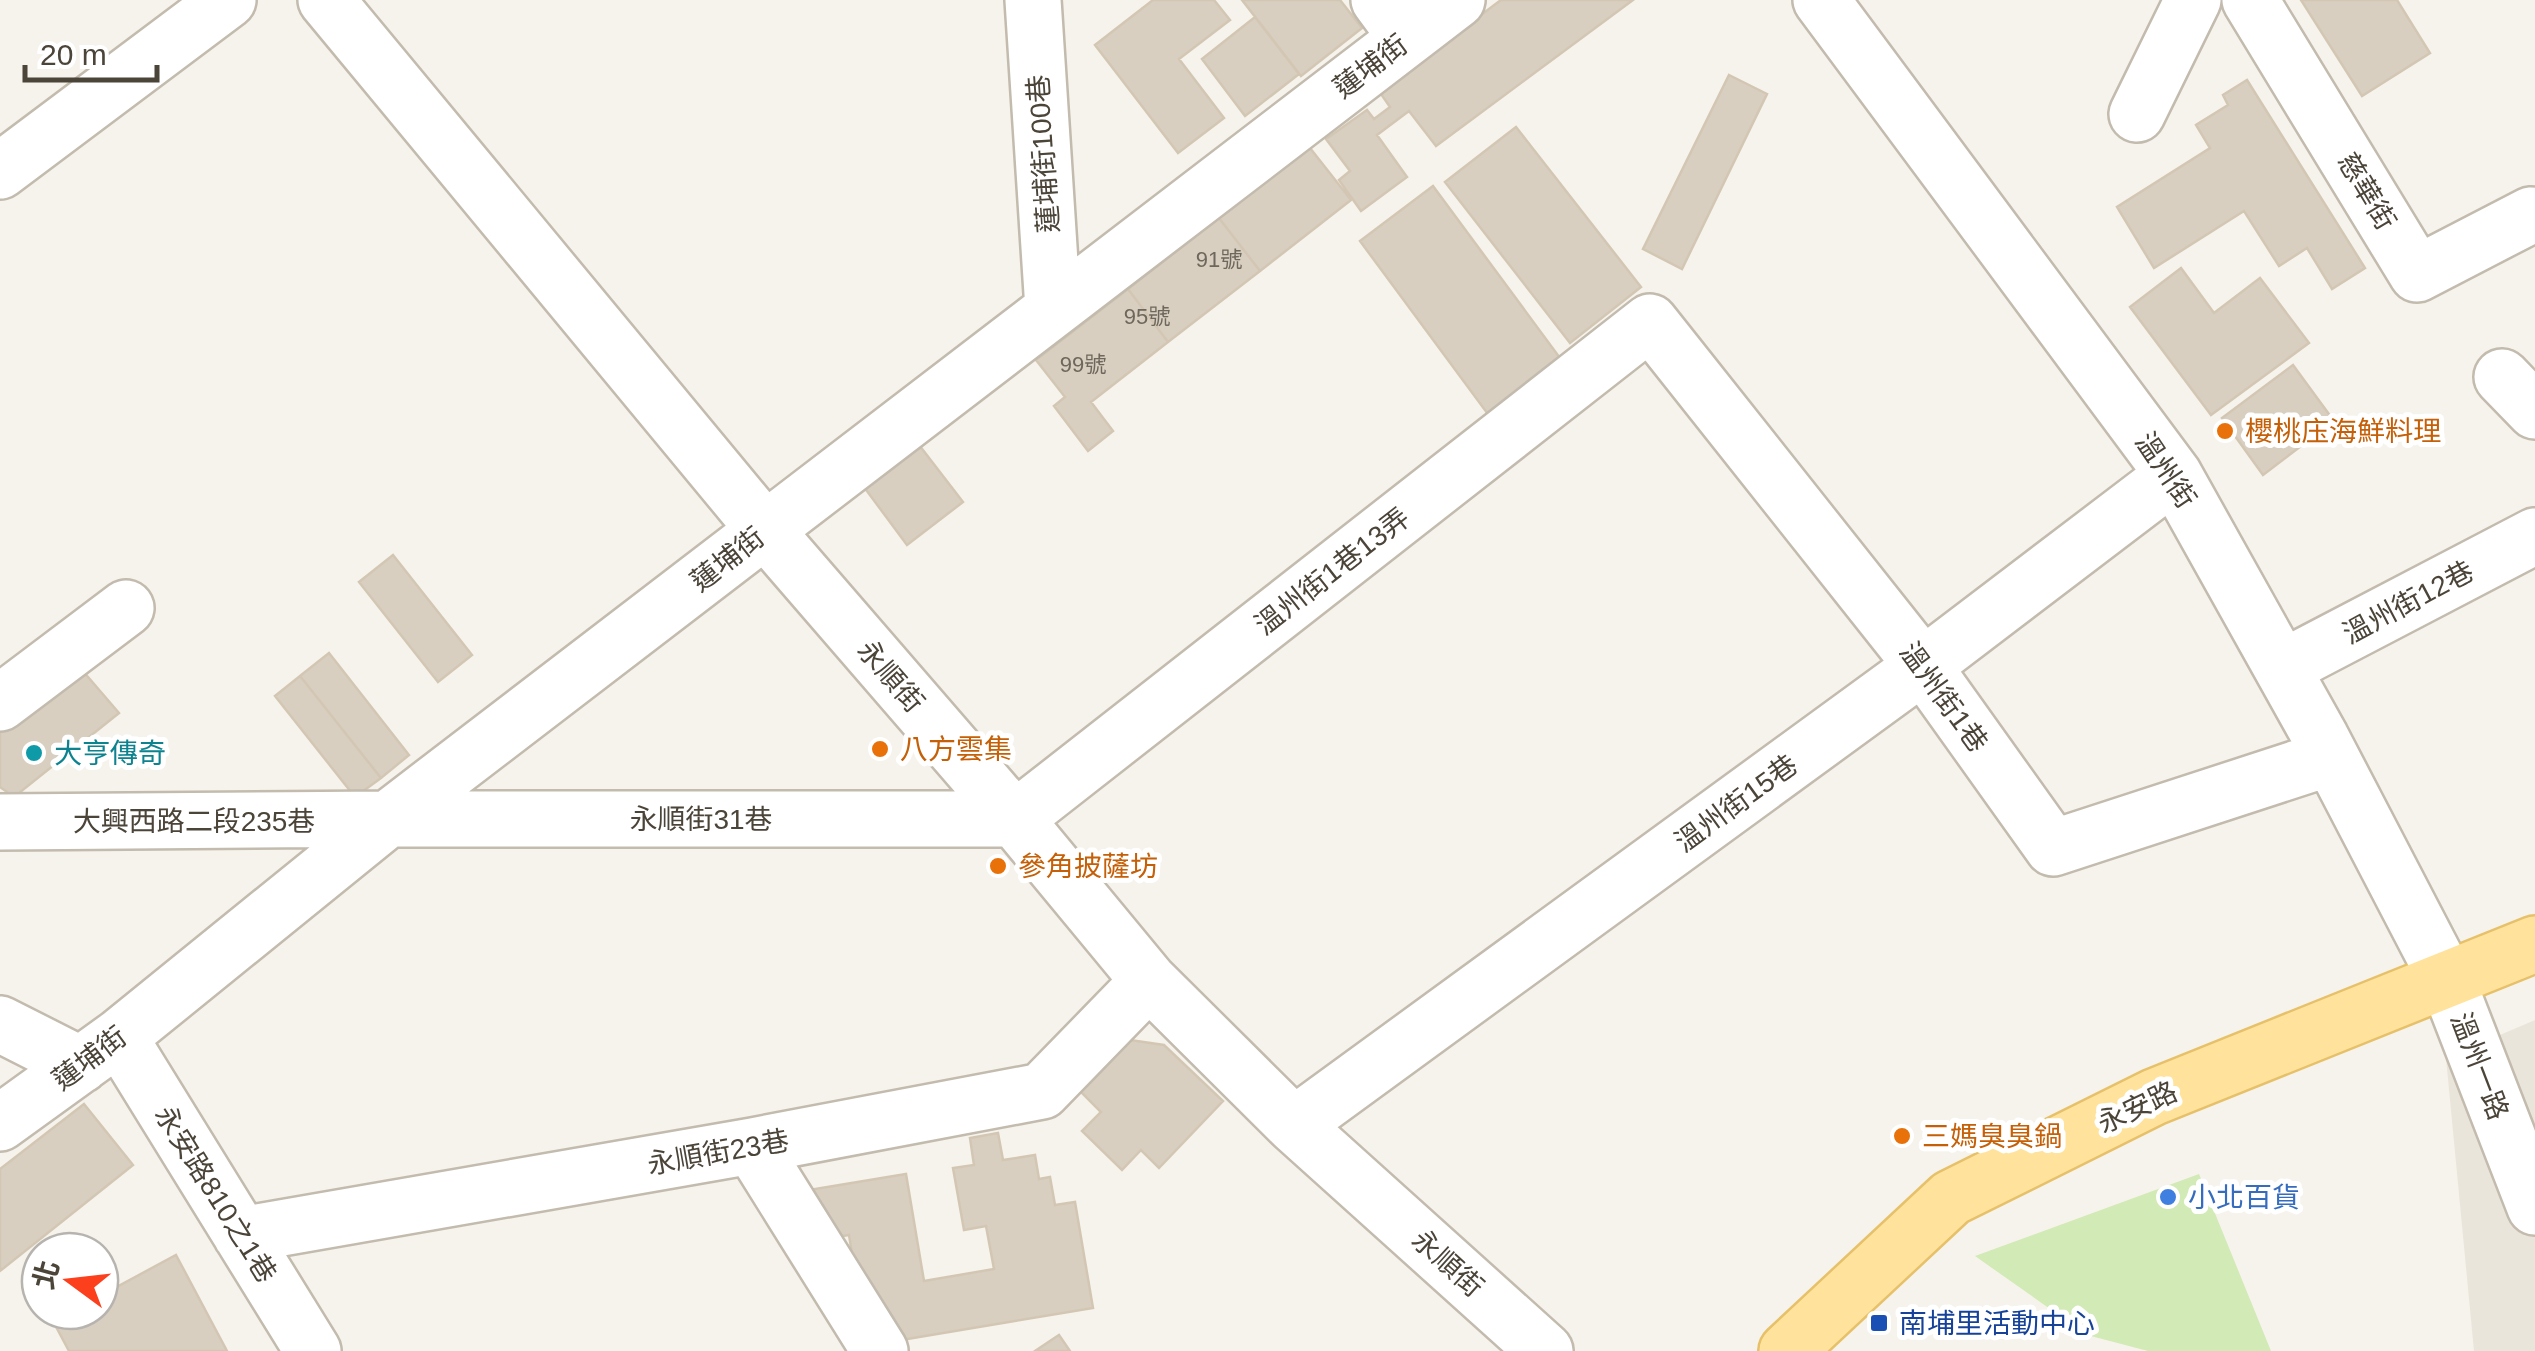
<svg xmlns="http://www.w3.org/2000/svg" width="2535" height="1351" font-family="Arial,'Noto Sans TC',sans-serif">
	<rect width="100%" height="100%" fill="#f6f3ec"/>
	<path fill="#eae5da" d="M 2535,1020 L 2535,1351 L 2474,1351 L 2446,1058 Z"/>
	<path fill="#d2eab5" d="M 2199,1174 L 2271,1351 L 2148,1351 L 2087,1335 L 1975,1256 Z"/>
	<path fill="#d8cfc1" stroke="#d3c7b4" stroke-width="2.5" d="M 1153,0 L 1214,0 L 1230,20 L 1179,59 L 1224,118 L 1178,153 L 1095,45 Z
		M 1242,0 L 1340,0 L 1362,28 L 1301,76 Z
		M 1501,0 L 1633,0 L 1436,146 L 1409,111 L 1377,135 L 1407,177 L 1361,211 L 1339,180 L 1350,171 L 1326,139 L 1367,110 L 1374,119 L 1390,107 L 1379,91 Z
		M 2301,0 L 2397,0 L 2430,53 L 2362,96 Z
		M 1255,17 L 1299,74 L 1245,116 L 1202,59 Z
		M 1729,75 L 1767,94 L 1682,269 L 1643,249 Z
		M 2247,80 L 2365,268 L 2332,289 L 2307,248 L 2279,266 L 2244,211 L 2154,268 L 2117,207 L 2210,148 L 2196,125 L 2228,105 L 2223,95 Z
		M 1516,127 L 1641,287 L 1570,343 L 1445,182 Z
		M 1310,148 L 1351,200 L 1260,271 L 1219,218 Z
		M 1433,186 L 1560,358 L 1493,421 L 1360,241 Z
		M 1219,218 L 1260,271 L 1168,342 L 1128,289 Z
		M 2181,268 L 2214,313 L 2260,278 L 2309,343 L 2211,415 L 2130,307 Z
		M 1128,289 L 1168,342 L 1091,402 L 1113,431 L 1088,451 L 1054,406 L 1065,397 L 1036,360 Z
		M 2293,365 L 2334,421 L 2263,475 L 2222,418 Z
		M 916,441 L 963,502 L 907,545 L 861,483 Z
		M 393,555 L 472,655 L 438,682 L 359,582 Z
		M 329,653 L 409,755 L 381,778 L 300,676 Z
		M 76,663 L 119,713 L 14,797 L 0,787 L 0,719 Z
		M 300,676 L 381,778 L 355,797 L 275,696 Z
		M 1130,1040 L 1164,1045 L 1223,1101 L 1159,1168 L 1141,1150 L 1122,1170 L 1082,1131 L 1101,1112 L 1080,1091 Z
		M 84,1104 L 133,1165 L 0,1271 L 0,1169 Z
		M 998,1133 L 1003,1160 L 1035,1155 L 1039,1179 L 1050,1177 L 1055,1205 L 1075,1202 L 1093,1308 L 883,1343 L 859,1297 L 849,1235 L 817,1240 L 809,1190 L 906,1174 L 924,1281 L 994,1269 L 986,1226 L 964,1230 L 953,1168 L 974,1165 L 970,1138 Z
		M 176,1255 L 227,1351 L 69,1351 L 53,1321 L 72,1311 L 100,1311 L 100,1296 Z
		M 1059,1335 L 1070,1351 L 1035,1351 Z"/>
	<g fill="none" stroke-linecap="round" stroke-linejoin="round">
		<g stroke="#c2bbae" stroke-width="60">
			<path id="minor" d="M 326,0 L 765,530 L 1015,819 L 1149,981 L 1294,1125 L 1545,1351
				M 1033,0 L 1053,309
				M 1379,0 L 1407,38
				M 1821,0 L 2174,475 L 2321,738 L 2447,980 L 2535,1207
				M 2250,0 L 2417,274 L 2531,215
				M 2137,114 L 2193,0
				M 0,171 L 228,0
				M 2502,377 L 2535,411
				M 2282,668 L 2535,536
				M 0,703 L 126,608
				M 0,822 L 388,819 L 1015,819 L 1650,322 L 1923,666 L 2053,848 L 2329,758
				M 0,1024 L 81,1065
				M 119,1037 L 313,1351
				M 0,1123 L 119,1037 L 388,819 L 1457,0
				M 1294,1125 L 1923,666 L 2174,475
				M 752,1146 L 880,1351
				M 241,1235 L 752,1146 L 1042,1091 L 1149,981"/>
		</g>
		<g stroke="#e6c16a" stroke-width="60">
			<path id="major" d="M 1787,1351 L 1951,1198 L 2154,1097 L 2535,944"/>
		</g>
		<use href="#minor" stroke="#fff" stroke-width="55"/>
		<use href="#major" stroke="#ffe39c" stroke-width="55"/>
	</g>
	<g fill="#e8710a" stroke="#fff" stroke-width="4">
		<circle cx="2225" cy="431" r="10"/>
		<circle cx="880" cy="749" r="10"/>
		<circle cx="998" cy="866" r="10"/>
		<circle cx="1902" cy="1136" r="10"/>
	</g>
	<circle fill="#0f9aa8" stroke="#fff" stroke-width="4" cx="34" cy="753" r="10"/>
	<circle fill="#3f7fe0" stroke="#fff" stroke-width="4" cx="2168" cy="1197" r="10"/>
	<rect fill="#1a4fb4" stroke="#fff" stroke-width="4" x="1869" y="1313" width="20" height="20" rx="5"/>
	<g text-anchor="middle" stroke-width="10" stroke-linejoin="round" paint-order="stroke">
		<g font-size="22" fill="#6e675b">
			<text x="1219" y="267">91號</text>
			<text x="1147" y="324">95號</text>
			<text x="1083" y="372">99號</text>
		</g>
		<g font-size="28" fill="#4b4439" stroke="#fff">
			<text transform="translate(1370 66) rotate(-37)" y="10">蓮埔街</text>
			<text transform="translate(1043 154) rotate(-94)" y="10">蓮埔街100巷</text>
			<text transform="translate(2367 191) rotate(59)" y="10">慈華街</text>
			<text transform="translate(2166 470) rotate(56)" y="10">溫州街</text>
			<text transform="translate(727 559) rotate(-38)" y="10">蓮埔街</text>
			<text transform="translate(1332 571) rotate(-38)" y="10">溫州街1巷13弄</text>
			<text transform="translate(2408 602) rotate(-28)" y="10">溫州街12巷</text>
			<text transform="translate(891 676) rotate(49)" y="10">永順街</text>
			<text transform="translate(1944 697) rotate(54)" y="10">溫州街1巷</text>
			<text transform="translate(1736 803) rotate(-36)" y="10">溫州街15巷</text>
			<text x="701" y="829">永順街31巷</text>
			<text x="194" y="831">大興西路二段235巷</text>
			<text transform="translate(89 1058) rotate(-37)" y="10">蓮埔街</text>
			<text transform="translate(2480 1066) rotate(69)" y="10">溫州一路</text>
			<text transform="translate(2137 1107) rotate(-25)" y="10">永安路</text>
			<text transform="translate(718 1152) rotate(-10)" y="10">永順街23巷</text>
			<text transform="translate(216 1194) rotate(58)" y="10">永安路810之1巷</text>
			<text transform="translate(1448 1263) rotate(42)" y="10">永順街</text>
		</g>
		<g font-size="28" fill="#c56008" stroke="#fff" text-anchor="start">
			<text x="2245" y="441">櫻桃庒海鮮料理</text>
			<text x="900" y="759">八方雲集</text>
			<text x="1018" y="876">參角披薩坊</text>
			<text x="1922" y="1146">三媽臭臭鍋</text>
		</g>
		<g font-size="28" fill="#0d838f" stroke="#fff" text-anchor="start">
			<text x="54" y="763">大亨傳奇</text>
		</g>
		<g font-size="28" fill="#366cbe" stroke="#fff" text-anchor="start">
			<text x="2188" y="1207">小北百貨</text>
		</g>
		<g font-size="28" fill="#164399" stroke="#fff" text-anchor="start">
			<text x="1899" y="1333">南埔里活動中心</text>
		</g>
	</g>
	<g transform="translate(70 1281) rotate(285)"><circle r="48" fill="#ffffff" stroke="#b7b4b0" stroke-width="2.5"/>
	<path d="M0-8L18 38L0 25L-18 38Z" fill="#fc3f1d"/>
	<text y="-15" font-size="28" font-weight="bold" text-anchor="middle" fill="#4b4439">北</text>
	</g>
	<path d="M25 65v15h132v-15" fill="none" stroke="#4b4439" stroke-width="5"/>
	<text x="40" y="65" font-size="30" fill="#4b4439" stroke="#ffffff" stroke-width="8" paint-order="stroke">20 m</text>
</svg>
